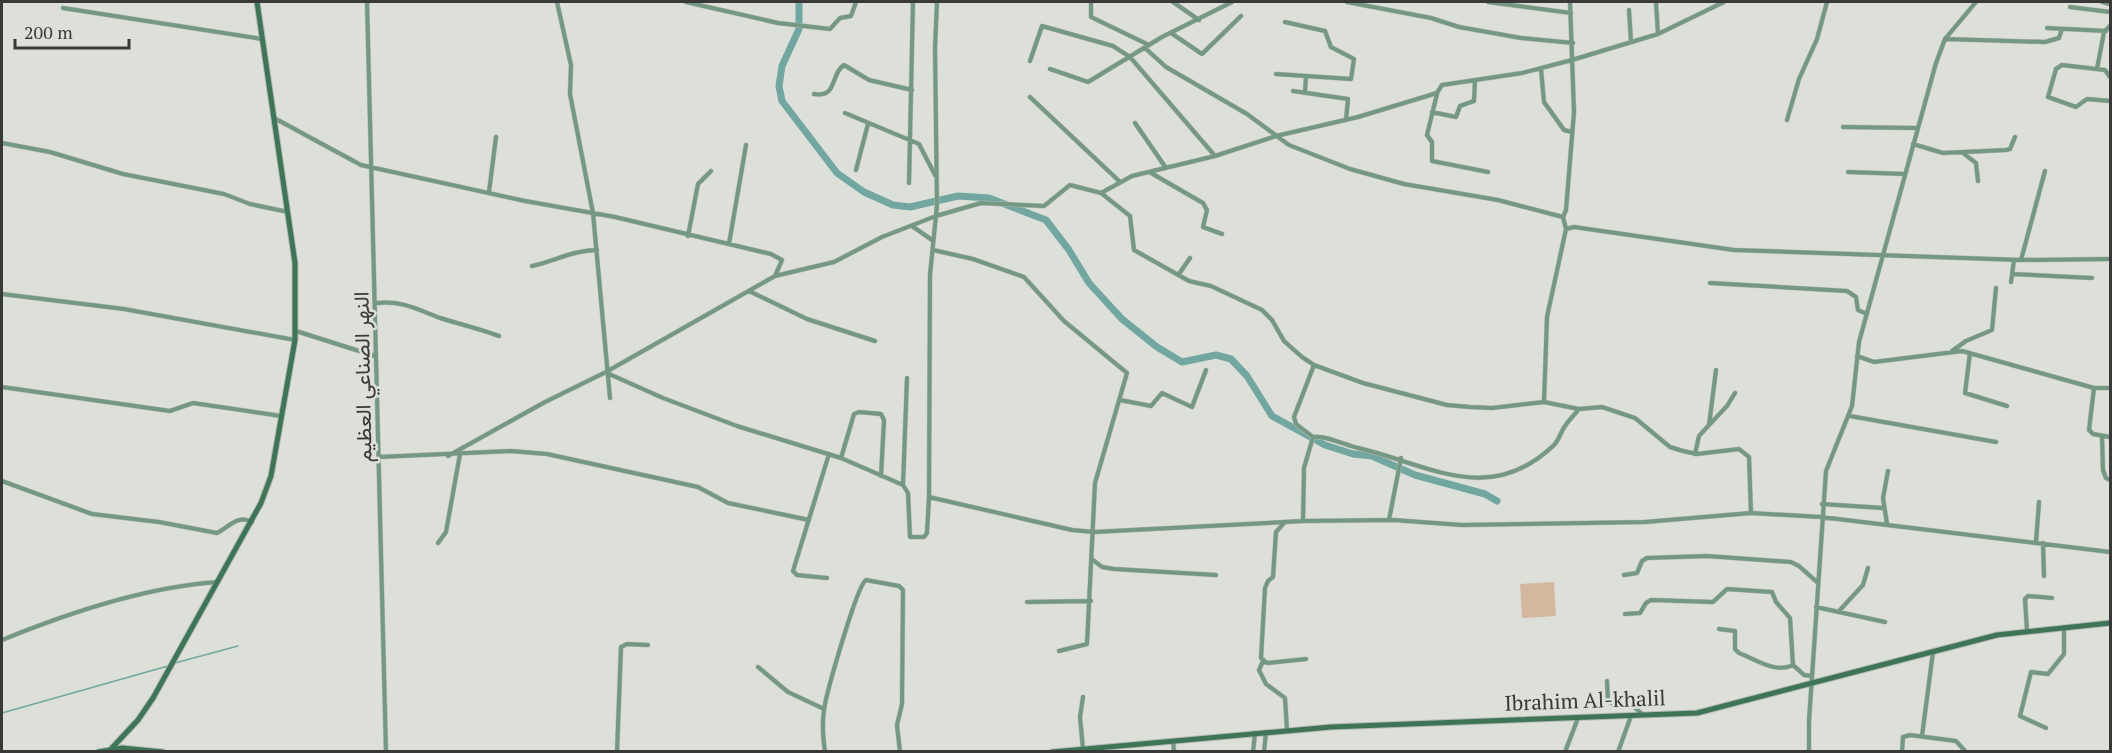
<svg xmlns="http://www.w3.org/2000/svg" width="2112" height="753" font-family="'PT Serif',Vazirmatn,serif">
	<rect width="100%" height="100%" fill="#dce0d8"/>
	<path fill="#d3b79e" d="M 1554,582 L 1556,616 L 1522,618 L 1520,584 Z"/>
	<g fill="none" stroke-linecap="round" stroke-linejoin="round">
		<path stroke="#72a6a1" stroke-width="1.5" d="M 175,663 L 238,646
			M 2,713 L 168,666"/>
		<path stroke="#72a6a1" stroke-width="7" d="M 799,2 L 799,29 L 782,66 L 779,86 L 782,101 L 837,173 L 864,192 L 893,205 L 910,207 L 958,196 L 989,198 L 1046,220 L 1069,250 L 1089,283 L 1122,319 L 1157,347 L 1182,362 L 1216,355 L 1231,359 L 1247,376 L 1272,416 L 1325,445 L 1353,454 L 1372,456 L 1415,475 L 1485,494 L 1497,501"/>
		<g stroke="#b8bbb5" stroke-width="5">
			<path id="street" d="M 367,2 L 386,752
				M 557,2 L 571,65 L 570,94 L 593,213 L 610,398
				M 686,2 L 778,23 L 830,29 L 840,18 L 851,16 L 856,2
				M 1091,2 L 1091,17 L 1149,45
				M 1173,2 L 1199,20
				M 1347,2 L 1431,18 L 1459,27 L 1521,38 L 1573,43
				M 1488,2 L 1571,13
				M 1656,2 L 1658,34
				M 2102,2 L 2110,4
				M 2070,7 L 2110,12
				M 63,8 L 262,39
				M 1629,10 L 1631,42
				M 1285,22 L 1325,31 L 1331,47 L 1354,59 L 1351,79 L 1306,76 L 1305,92
				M 2047,28 L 2106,31
				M 1171,33 L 1202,54 L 1241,16
				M 1945,39 L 2045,42 L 2059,38 L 2062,29
				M 1145,48 L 1166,67 L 1247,114 L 1289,145 L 1350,169 L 1404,184 L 1498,200 L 1563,217 L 1566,229 L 1574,227 L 1734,250 L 2021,260 L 2110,259
				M 1030,61 L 1042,26 L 1113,46 L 1130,57 L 1215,156
				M 1050,69 L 1088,82 L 1162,37 L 1232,2
				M 1541,69 L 1544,102 L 1564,130 L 1572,132
				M 2097,69 L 2104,32 L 2110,26
				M 1276,74 L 1306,76
				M 2110,77 L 2105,70 L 2062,65 L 2056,69 L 2048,97 L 2076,107 L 2087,99 L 2110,101
				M 1293,91 L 1348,99 L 1346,120
				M 814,94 C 838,98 830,74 844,65 L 869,80 L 912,90
				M 1437,94 L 1427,135 L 1432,142 L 1432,161 L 1488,172
				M 1030,97 L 1119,181
				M 1432,112 L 1456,117 L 1460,106 L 1474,101 L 1475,80
				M 845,113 L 919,144 L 935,175
				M 276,119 L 361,165 L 525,201 L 615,217 L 771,254 L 782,260 L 775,276
				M 1787,120 L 1799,79 L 1817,39 L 1827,2
				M 1135,123 L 1166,168
				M 1843,127 L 1918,128
				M 2,143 L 50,152 L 123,174 L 224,194 L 250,204 L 288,212
				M 1913,144 L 1943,153 L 2006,150 L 2010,149 L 2015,137
				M 1963,153 L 1976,163 L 1978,181
				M 856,170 L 868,124
				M 1848,172 L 1905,174
				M 1151,173 L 1203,203 L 1207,210 L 1203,227 L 1222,234
				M 909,183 L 913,2
				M 489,192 L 496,137
				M 1101,193 L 1132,176 L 1215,156 L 1276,136 L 1358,117 L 1437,93 L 1442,85 L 1522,73 L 1572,60 L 1658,34 L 1724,2
				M 1563,217 L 1566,210 L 1574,112 L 1570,2
				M 912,226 L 932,240
				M 688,236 L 698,184 L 711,171
				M 729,244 L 746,145
				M 933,250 L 973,259 L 1024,277 L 1064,321 L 1127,373 L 1095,483 L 1087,644 L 1059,651
				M 2021,260 L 2045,171
				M 532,266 C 555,261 573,250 597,250
				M 1179,274 L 1190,258
				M 2012,274 L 2092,278
				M 2011,282 L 2014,260
				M 1710,283 L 1847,291 L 1856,297 L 1858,310 L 1867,314
				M 749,291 L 807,319 L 875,341
				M 2,294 L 124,309 L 295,340
				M 377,303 C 401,300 419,310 440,318 C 460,324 480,329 499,336
				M 296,331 L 375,356
				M 1952,351 L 1966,341 L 1992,330 L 1996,288
				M 1970,353 L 1965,393 L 2007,406
				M 1857,356 L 1874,362 L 1962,351 L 2094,388 L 2110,388
				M 607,373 L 663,398 L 737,426 L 841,458 L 903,485
				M 907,378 L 903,485 L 908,493 L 910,537 L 924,537 L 927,533 L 929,497 L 1072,530 L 1094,532 L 1303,521 L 1393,520 L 1462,525 L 1645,522 L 1751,513 L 1821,517 L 2110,552
				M 2,387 L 170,411 L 193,403 L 281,416
				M 2094,388 L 2089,430 L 2093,434 L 2110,437
				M 1120,400 L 1151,406 L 1162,393 L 1192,407 L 1206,370
				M 1544,402 L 1547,317 L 1566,229
				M 1850,416 L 1996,442
				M 1710,424 L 1727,406 L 1735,393
				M 2102,436 L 2103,470 L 2106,478 L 2110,480
				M 1313,437 L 1296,424 L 1294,417 L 1314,365
				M 1695,454 L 1699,436 L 1709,425 L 1716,370
				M 448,456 L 545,402 L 606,372 L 775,276 L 834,262 L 882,237 L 936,216 L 981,203 L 1044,206 L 1070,185 L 1101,193 L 1130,216 L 1134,250 L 1189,281 L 1211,286 L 1262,310 L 1272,320 L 1284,341 L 1302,357 L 1314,365 L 1363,383 L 1447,405 L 1470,407 L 1492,408 L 1544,402 L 1579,409 L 1602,407 L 1635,418 L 1670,447 L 1683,451 L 1697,454 L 1739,449 L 1749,457 L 1751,513
				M 379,457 L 511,451 L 547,454 L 698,487 L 728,503 L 809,520
				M 841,458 L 854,414 L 859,412 L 881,414 L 884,420 L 881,476
				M 2,481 L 92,514 L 159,522 L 217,533 C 229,527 238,514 252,522
				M 929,497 L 930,275 L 937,205 L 935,48 L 937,2
				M 1822,504 L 1883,508
				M 1389,520 L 1401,458
				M 1303,521 L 1304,468 L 1313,437 C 1325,435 1345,445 1358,448 C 1428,464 1488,507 1553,446 C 1559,441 1560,433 1565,426 C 1569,420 1575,414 1579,409
				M 1285,522 L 1276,532 L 1273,577 L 1268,581 L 1265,588 L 1261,658 L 1267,663 L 1306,659
				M 1887,524 L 1883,498 L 1888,471
				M 2036,542 L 2039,502
				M 438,543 L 446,532 L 460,454
				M 2043,543 L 2044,576
				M 1093,560 L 1102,567 L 1114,569 L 1216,575
				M 1624,575 L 1637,573 L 1642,561 L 1647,558 L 1707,556 L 1791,562 L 1799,566 L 1818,583
				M 827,578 L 797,575 L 793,571 L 829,454
				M 1027,602 L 1091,601
				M 1816,607 L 1885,622
				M 1839,611 L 1863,585 L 1868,568
				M 1625,614 L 1640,613 L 1646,603 L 1651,600 L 1713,602 L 1727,589 L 1772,592 L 1776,602 L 1790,618 L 1793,665 L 1804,675 L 1812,676
				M 1719,629 L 1735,631 L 1735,649 L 1739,653 C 1755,659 1775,674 1793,665
				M 2027,631 L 2025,599 L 2028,596 L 2052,598
				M 2,640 C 68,613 145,587 217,582
				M 1263,661 L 1259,670 L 1266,684 L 1285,698 L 1287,730
				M 758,667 L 788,692 L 824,709
				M 1607,681 L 1608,701 L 1616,706 L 1631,704 L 1643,715
				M 1083,697 L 1080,717 L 1083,749
				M 2046,728 L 2020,716 L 2031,672 L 2048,674 L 2064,654 L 2064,628
				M 1922,736 L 1933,652
				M 1173,741 L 1174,752
				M 617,752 L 621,647 L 627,644 L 648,645
				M 825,752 C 823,738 822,723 824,710 C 826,694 857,585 866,580 L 899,586 L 903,590 L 902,704 L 897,725 L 900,752
				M 1253,752 L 1255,733
				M 1264,752 L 1266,732
				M 1565,752 L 1578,718
				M 1618,752 L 1631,716
				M 1809,752 L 1809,721 L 1826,471 L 1852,406 L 1859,342 L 1936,63 L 1945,39 L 1976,2
				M 1902,752 L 1903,737 L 1910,735 L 1956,741 L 1966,752"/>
		</g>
		<g stroke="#b8bbb5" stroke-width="7">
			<path id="secondary" d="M 111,749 L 138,720 L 153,698 L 261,503 L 271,476 L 295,340 L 295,263 L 257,2
				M 98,752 L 122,748 L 163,752
				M 1052,752 L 1331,727 L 1697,713 L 1997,635 L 2110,623"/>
		</g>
		<use href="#street" stroke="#749882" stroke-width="4"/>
		<use href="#secondary" stroke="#3d7556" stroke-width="5"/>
	</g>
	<g text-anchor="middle" stroke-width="5" stroke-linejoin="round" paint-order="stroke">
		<g font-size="21" fill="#393a37" stroke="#dce0d8">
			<text transform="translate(363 377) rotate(-91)" y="7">النهر الصناعي العظيم</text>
			<text transform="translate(1585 701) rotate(-2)" y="7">Ibrahim Al-khalil</text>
		</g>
	</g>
	<rect width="2112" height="753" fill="none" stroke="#393a37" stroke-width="6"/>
	<path d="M15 39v9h114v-9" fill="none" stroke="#393a37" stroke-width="3"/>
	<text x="24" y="39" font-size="18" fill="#393a37" stroke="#dce0d8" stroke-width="4.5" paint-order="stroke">200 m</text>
</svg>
